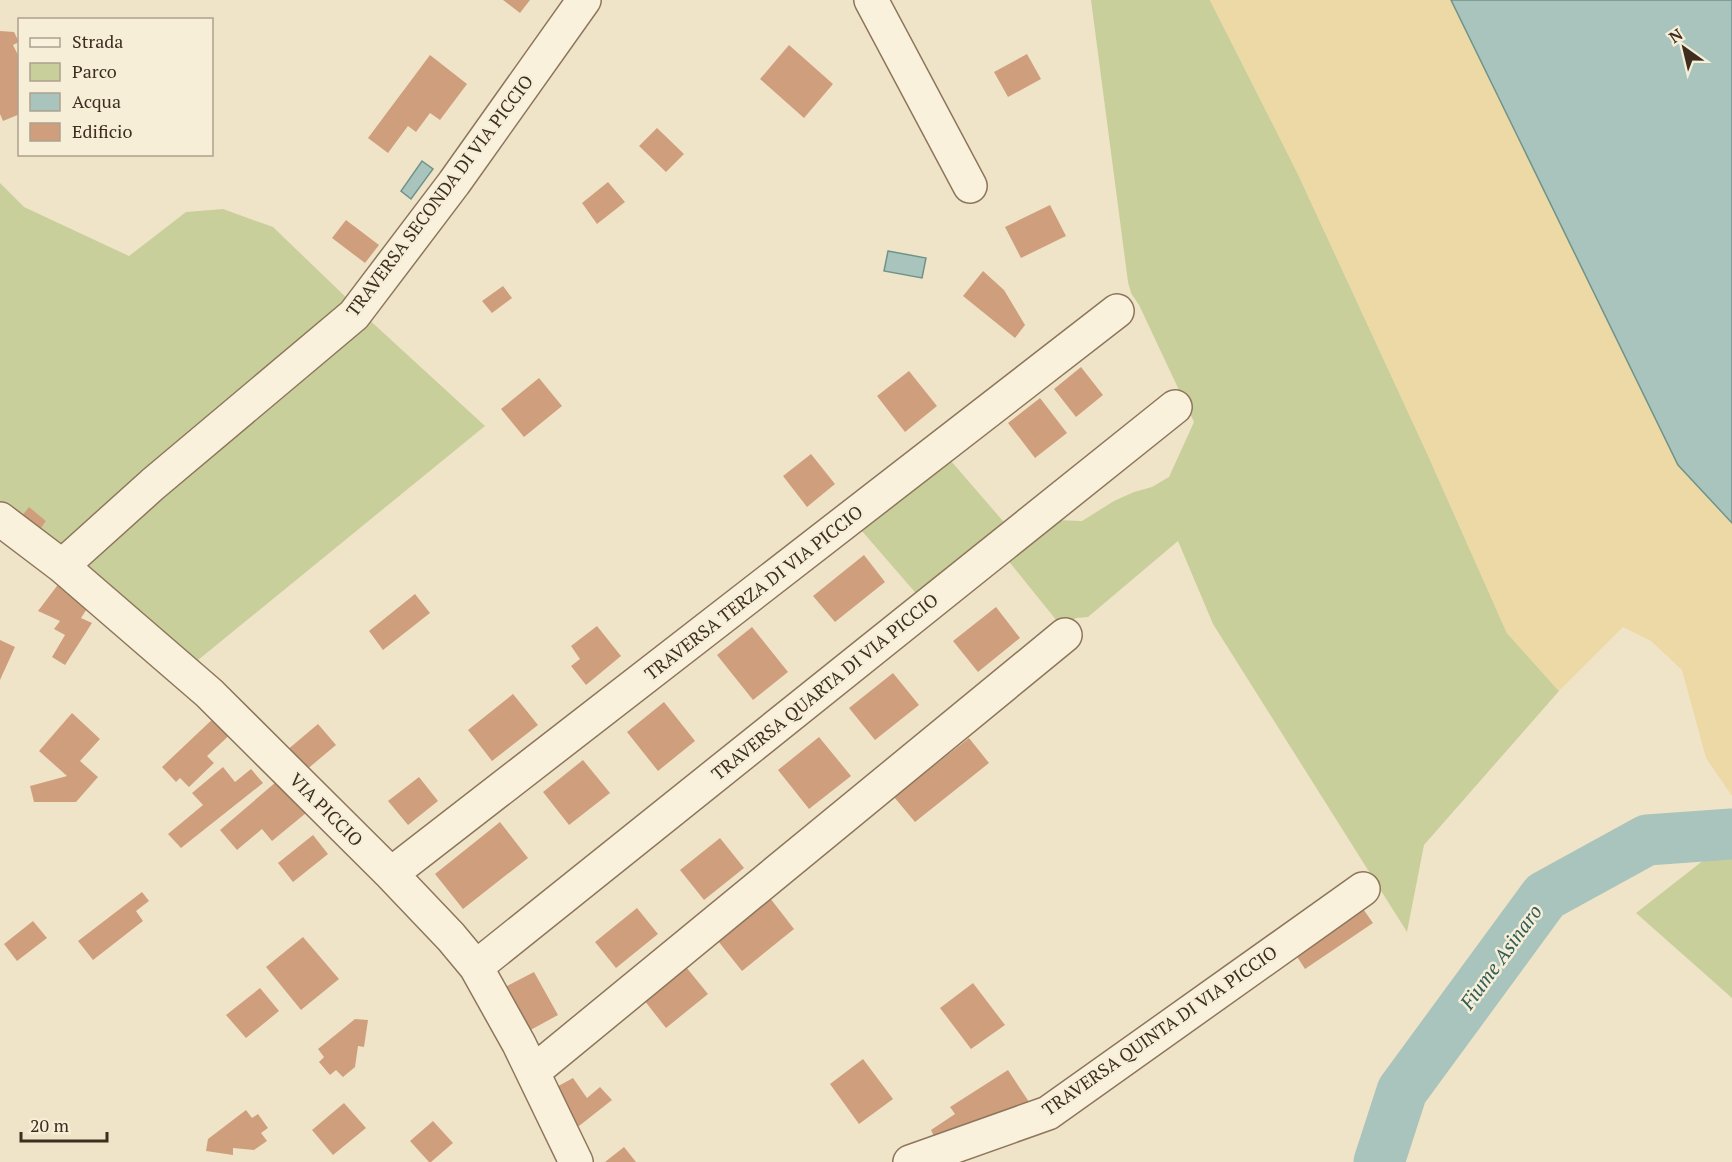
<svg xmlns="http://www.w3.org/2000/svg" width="1732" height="1162" font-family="'PT Serif',serif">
	<rect width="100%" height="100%" fill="#f0e4c8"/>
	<path fill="#c9cf9b" d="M 1091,0 L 1210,0 L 1297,172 L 1427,453 L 1507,633 L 1559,691 L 1424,845 L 1407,932 L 1213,624 L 1178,541 L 1088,617 L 1076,618 L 1061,626 L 1002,553 L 1056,520 L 1082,521 L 1114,501 L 1134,492 L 1152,487 L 1169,477 L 1194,422 L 1139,305 L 1131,293 L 1128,282 Z
		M 0,183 L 24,207 L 129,256 L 186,212 L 223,209 L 273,227 L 353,304 L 65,546 L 35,537 L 46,521 L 29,508 L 17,522 L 0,508 Z
		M 364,315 L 485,426 L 192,665 L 85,571 L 91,552 Z
		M 945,454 L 1009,528 L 920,598 L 855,523 Z
		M 1732,838 L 1732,998 L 1636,913 Z"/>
	<path fill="#ecd9a5" d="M 1210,0 L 1451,0 L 1678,465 L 1732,523 L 1732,796 L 1706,758 L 1682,670 L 1651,641 L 1623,627 L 1559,691 L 1507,633 L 1427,453 L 1297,172 Z"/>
	<path fill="#a9c4bc" stroke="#6f938a" stroke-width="1.5" d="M 1451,0 L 1732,0 L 1732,523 L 1678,465 Z
		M 422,161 L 433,169 L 411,199 L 401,191 Z
		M 888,251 L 926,258 L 922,278 L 884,271 Z"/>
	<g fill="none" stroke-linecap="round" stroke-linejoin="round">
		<path stroke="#a9c4bc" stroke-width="51" d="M 1379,1162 L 1402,1091 L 1545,896 L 1647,840 L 1732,834"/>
	</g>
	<path fill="#cf9f7d" d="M 503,0 L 530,0 L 520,13 Z
		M 0,31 L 14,32 L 19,42 L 13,45 L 20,59 L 20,114 L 3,121 L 0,114 Z
		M 789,45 L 833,84 L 804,118 L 760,79 Z
		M 1027,54 L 1041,79 L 1008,97 L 994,72 Z
		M 430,55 L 467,84 L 440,120 L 430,113 L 416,132 L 408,126 L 388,153 L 368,138 Z
		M 657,128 L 684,154 L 666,172 L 639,146 Z
		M 608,182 L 625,202 L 597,224 L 582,203 Z
		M 1050,205 L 1066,236 L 1021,258 L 1005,227 Z
		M 346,220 L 379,245 L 365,263 L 332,238 Z
		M 983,271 L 1004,290 L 1025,325 L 1015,338 L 963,296 Z
		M 503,286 L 512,298 L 492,313 L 482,301 Z
		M 1081,367 L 1103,395 L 1076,417 L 1054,389 Z
		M 909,371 L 937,406 L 905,432 L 877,396 Z
		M 539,378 L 562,406 L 524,437 L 501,409 Z
		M 1040,398 L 1067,433 L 1035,458 L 1008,423 Z
		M 811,454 L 835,484 L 807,507 L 783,476 Z
		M 29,507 L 46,521 L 35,537 L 17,522 Z
		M 864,555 L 885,582 L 835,622 L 813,596 Z
		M 63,578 L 92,601 L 81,618 L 92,623 L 65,665 L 52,657 L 65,635 L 54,629 L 60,621 L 38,611 Z
		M 415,594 L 430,613 L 383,650 L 369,631 Z
		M 996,607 L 1020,638 L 978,672 L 953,641 Z
		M 597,626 L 621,656 L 586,685 L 571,666 L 580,659 L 571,646 Z
		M 752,627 L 788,672 L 753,700 L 717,655 Z
		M 0,640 L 15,647 L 0,680 Z
		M 893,673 L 919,705 L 875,740 L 849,708 Z
		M 513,694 L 538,725 L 492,761 L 468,730 Z
		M 664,702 L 695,741 L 658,771 L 627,732 Z
		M 72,713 L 100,739 L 80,761 L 98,777 L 76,802 L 34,802 L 30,786 L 67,776 L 39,751 Z
		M 218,714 L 234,731 L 207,756 L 214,763 L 189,787 L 180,778 L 176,782 L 162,767 Z
		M 318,724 L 336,745 L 305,771 L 286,751 Z
		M 819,737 L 851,776 L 809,809 L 778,770 Z
		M 969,738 L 989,763 L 915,822 L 894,797 Z
		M 583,760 L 610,793 L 569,825 L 543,792 Z
		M 223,767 L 235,782 L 251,769 L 263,783 L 181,848 L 168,834 L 203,805 L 192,793 Z
		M 283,776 L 291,796 L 306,813 L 272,841 L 262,829 L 237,850 L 220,830 Z
		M 419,777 L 438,801 L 408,825 L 388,801 Z
		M 500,822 L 528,858 L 463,909 L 435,874 Z
		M 313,835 L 328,854 L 293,882 L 278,863 Z
		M 720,838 L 744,868 L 704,900 L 680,870 Z
		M 142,892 L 149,901 L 136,911 L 143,921 L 93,960 L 78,941 Z
		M 770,898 L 794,929 L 742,971 L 718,941 Z
		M 1361,906 L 1373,923 L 1305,969 L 1294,952 Z
		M 637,908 L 658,934 L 616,968 L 595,942 Z
		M 33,921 L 47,938 L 17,961 L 4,944 Z
		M 303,937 L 339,979 L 301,1010 L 266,967 Z
		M 686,967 L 708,994 L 666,1028 L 644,1000 Z
		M 534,972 L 558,1015 L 527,1032 L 503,988 Z
		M 973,983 L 1005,1025 L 971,1049 L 940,1008 Z
		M 260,988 L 279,1011 L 246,1038 L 226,1015 Z
		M 355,1019 L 368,1020 L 364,1047 L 358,1046 L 355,1067 L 343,1077 L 336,1070 L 330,1075 L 319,1062 L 324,1057 L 318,1049 Z
		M 863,1059 L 893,1099 L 859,1124 L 830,1084 Z
		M 1008,1070 L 1035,1111 L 938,1145 L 931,1130 L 955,1114 L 950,1107 Z
		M 573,1078 L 587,1098 L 600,1087 L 612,1100 L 579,1126 L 569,1123 L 551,1090 Z
		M 344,1103 L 366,1128 L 333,1155 L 312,1130 Z
		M 246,1110 L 252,1118 L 258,1114 L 268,1128 L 261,1133 L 267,1141 L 254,1150 L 233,1148 L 233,1155 L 206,1151 L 208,1139 Z
		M 433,1121 L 453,1143 L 431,1162 L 429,1162 L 410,1141 Z
		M 624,1147 L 636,1162 L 605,1162 Z"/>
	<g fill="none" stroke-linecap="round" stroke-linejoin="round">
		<g stroke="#8d765c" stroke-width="36">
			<path id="minor" d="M 871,0 L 970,186
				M 0,519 L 62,566 L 209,693 L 391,874 L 451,937 L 476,967 L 519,1044 L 576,1162
				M 62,566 L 153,484 L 354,315 L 454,183 L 584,0
				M 391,874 L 1117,311
				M 476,967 L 1175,407
				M 533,1072 L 1065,635
				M 910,1162 L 1048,1113 L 1363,889"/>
		</g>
		<use href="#minor" stroke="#faf1dc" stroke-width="33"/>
	</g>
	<g text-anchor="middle" stroke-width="5" stroke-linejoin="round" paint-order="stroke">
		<g font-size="18" fill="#3d2e20" stroke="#f7eed8">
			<text transform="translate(440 196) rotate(-53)" y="6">TRAVERSA SECONDA DI VIA PICCIO</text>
			<text transform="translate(754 593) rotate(-38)" y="6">TRAVERSA TERZA DI VIA PICCIO</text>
			<text transform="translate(825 687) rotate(-39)" y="6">TRAVERSA QUARTA DI VIA PICCIO</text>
			<text transform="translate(326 810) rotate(45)" y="6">VIA PICCIO</text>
			<text transform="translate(1160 1031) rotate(-35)" y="6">TRAVERSA QUINTA DI VIA PICCIO</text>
		</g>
		<g font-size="20" font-style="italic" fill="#2f5d5a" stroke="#f7eed8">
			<text transform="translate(1501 957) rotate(-54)" y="7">Fiume Asinaro</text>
		</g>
	</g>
	<rect x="18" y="18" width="195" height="138" fill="#f7eed8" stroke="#ada18e" stroke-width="1.5"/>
	<rect x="30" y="38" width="30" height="9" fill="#faf1dc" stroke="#ada18e" stroke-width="1.5"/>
	<text x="72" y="48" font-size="18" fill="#3d2e20">Strada</text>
	<rect x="30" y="63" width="30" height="18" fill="#c9cf9b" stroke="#ada18e" stroke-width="1.5"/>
	<text x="72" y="78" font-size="18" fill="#3d2e20">Parco</text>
	<rect x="30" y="93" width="30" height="18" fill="#a9c4bc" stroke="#ada18e" stroke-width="1.5"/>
	<text x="72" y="108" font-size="18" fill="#3d2e20">Acqua</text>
	<rect x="30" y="123" width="30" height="18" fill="#cf9f7d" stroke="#ada18e" stroke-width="1.5"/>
	<text x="72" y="138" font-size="18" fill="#3d2e20">Edificio</text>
	<g transform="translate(1684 48) rotate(326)" stroke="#f7eed8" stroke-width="4.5" paint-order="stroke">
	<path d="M0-4.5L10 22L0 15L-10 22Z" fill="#3d2e20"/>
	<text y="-9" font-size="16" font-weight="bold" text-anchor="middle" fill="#3d2e20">N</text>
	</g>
	<path d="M21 1132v9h86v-9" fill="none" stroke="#3d2e20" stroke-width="3"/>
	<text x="30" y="1132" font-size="18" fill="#3d2e20" stroke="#f7eed8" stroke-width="4.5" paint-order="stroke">20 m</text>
</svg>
